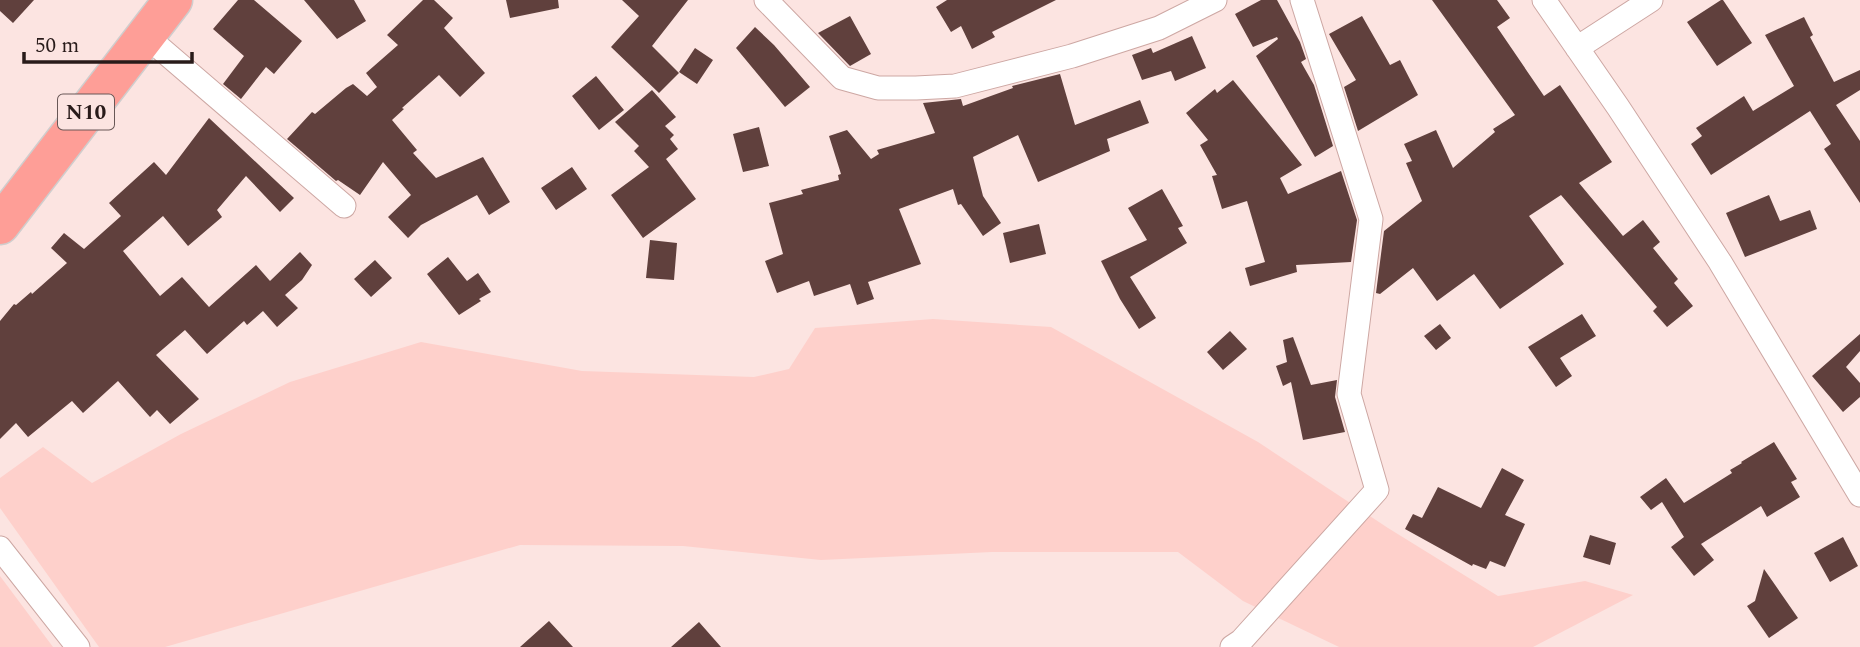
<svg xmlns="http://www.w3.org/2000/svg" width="1860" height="647" font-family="Spectral,serif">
	<rect width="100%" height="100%" fill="#fce4e1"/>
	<path fill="#fed0cb" d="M 933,319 L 1051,327 L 1258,442 L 1388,528 L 1498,596 L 1585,581 L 1633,595 L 1533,647 L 1339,647 L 1243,601 L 1178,552 L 992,552 L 821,560 L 683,546 L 520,545 L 165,647 L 99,647 L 0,508 L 0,478 L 43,447 L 92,483 L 181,434 L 290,382 L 421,342 L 582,371 L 754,377 L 789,369 L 815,328 Z
		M 0,576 L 53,647 L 0,647 Z"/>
	<path fill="#60403d" d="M 0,0 L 34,0 L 13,23 L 0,11 Z
		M 238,0 L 254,0 L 302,41 L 274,74 L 266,67 L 241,99 L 223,84 L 244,56 L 213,29 Z
		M 304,0 L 354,0 L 366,21 L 337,39 Z
		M 423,0 L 434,0 L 453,18 L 444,28 L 485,73 L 460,97 L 439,75 L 402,108 L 404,109 L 392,120 L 417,150 L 413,153 L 436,178 L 483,157 L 510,202 L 489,215 L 477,195 L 421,225 L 408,238 L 388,217 L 411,195 L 383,162 L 360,195 L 338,180 L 336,181 L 287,139 L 312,112 L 315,114 L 346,88 L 353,84 L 367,96 L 377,87 L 366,73 L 398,45 L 387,35 Z
		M 506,0 L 558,0 L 559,8 L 510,18 Z
		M 622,0 L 688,0 L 652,46 L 679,73 L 659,93 L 611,47 L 639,16 Z
		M 947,0 L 1056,0 L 992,32 L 995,37 L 972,49 L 961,26 L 951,32 L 936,7 Z
		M 1261,0 L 1277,0 L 1300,42 L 1306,59 L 1301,62 L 1314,85 L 1333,146 L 1315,157 L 1256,56 L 1278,39 L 1277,37 L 1253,47 L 1235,14 Z
		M 1432,0 L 1497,0 L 1510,18 L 1497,27 L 1544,96 L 1560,85 L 1612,162 L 1579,183 L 1623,236 L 1643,220 L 1660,242 L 1653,248 L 1678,279 L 1674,283 L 1693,306 L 1667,327 L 1653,311 L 1657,307 L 1561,195 L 1529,216 L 1564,264 L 1500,309 L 1474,274 L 1437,301 L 1413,268 L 1380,294 L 1376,293 L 1384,231 L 1422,201 L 1406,163 L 1412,161 L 1404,144 L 1436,130 L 1453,168 L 1495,132 L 1493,129 L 1515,115 Z
		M 1721,0 L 1723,0 L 1752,43 L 1717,66 L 1687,22 Z
		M 850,16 L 871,54 L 850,66 L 818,33 Z
		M 1362,16 L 1390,65 L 1400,60 L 1418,95 L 1358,131 L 1344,87 L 1356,80 L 1329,34 Z
		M 1804,17 L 1813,35 L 1810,37 L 1834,82 L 1860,70 L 1860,90 L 1836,105 L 1860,141 L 1860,203 L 1824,149 L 1831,144 L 1810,111 L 1711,175 L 1691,144 L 1702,136 L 1696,128 L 1744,96 L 1753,111 L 1794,86 L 1765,35 Z
		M 755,27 L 774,45 L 810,87 L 785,107 L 736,48 Z
		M 1192,36 L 1206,68 L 1175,81 L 1171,71 L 1142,80 L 1132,55 L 1151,48 L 1153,53 Z
		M 695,48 L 713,60 L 697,84 L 679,72 Z
		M 1060,74 L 1075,125 L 1140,100 L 1149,123 L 1107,139 L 1110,151 L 1038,182 L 1018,135 L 973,157 L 983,196 L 1001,223 L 983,236 L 961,204 L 958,205 L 953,189 L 899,209 L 921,264 L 868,282 L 874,299 L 857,305 L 850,284 L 814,296 L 809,281 L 777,293 L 765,261 L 783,254 L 769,203 L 803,194 L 801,190 L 839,180 L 838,175 L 841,174 L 829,136 L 847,130 L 871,159 L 879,154 L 877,150 L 935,133 L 923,103 L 961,99 L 963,106 L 1013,88 L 1012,86 Z
		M 596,76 L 624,110 L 599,130 L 572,96 Z
		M 1233,80 L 1302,165 L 1280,178 L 1288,194 L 1341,171 L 1357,220 L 1351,262 L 1296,265 L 1297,272 L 1250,286 L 1245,268 L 1265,262 L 1247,201 L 1222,209 L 1212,176 L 1217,175 L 1200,145 L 1208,140 L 1186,113 L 1215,89 L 1217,93 Z
		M 652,90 L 676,117 L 665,126 L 674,135 L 670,139 L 678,149 L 666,159 L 696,199 L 643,238 L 611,195 L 649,167 L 634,151 L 639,146 L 615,122 Z
		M 209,118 L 294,198 L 280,212 L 246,176 L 217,210 L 222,217 L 188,246 L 163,216 L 123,251 L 160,296 L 182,277 L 209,307 L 256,265 L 270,281 L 300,252 L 312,265 L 302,280 L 285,295 L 298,308 L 277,327 L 263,311 L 247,325 L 244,321 L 207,354 L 185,330 L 156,355 L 199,399 L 170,424 L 157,410 L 150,417 L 118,381 L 83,413 L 72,401 L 28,437 L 16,423 L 0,439 L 0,321 L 14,304 L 16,305 L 31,292 L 32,294 L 67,263 L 51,248 L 64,233 L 84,249 L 121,216 L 109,203 L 154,162 L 166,175 Z
		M 759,127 L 769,166 L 743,172 L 733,134 Z
		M 572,167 L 587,189 L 556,210 L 541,188 Z
		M 1162,189 L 1183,226 L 1178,228 L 1187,243 L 1130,277 L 1156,318 L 1139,329 L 1120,299 L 1101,261 L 1147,240 L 1128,208 Z
		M 1769,195 L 1780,221 L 1810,210 L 1817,229 L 1745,257 L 1726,213 Z
		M 1039,224 L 1046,254 L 1010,263 L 1003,233 Z
		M 650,240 L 677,243 L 674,280 L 646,278 Z
		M 448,257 L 467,281 L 478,273 L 491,292 L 479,299 L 481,301 L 459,315 L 427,274 Z
		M 375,260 L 392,278 L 371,297 L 354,279 Z
		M 1582,314 L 1596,336 L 1560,358 L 1572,376 L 1556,387 L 1528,347 Z
		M 1440,324 L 1451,338 L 1436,350 L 1424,336 Z
		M 1230,331 L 1247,349 L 1223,370 L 1207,352 Z
		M 1860,334 L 1860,351 L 1846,367 L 1860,383 L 1860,397 L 1843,412 L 1812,376 Z
		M 1293,337 L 1311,385 L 1337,380 L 1335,397 L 1345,432 L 1303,440 L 1291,382 L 1283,386 L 1276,366 L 1287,362 L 1283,340 Z
		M 1774,442 L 1797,479 L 1791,482 L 1800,497 L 1767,517 L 1761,506 L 1701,544 L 1714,560 L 1694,576 L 1671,547 L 1684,537 L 1662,502 L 1651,510 L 1640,497 L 1666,478 L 1684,503 L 1732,473 L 1730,470 L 1742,463 L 1741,462 Z
		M 1502,468 L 1524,480 L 1505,515 L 1525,524 L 1505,567 L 1490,561 L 1486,569 L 1473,564 L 1472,566 L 1405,529 L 1413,514 L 1422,518 L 1438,487 L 1481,508 Z
		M 1590,535 L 1616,543 L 1610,565 L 1583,557 Z
		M 1843,537 L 1858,566 L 1830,582 L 1814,553 Z
		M 1764,569 L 1798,618 L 1769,638 L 1747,606 L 1755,601 Z
		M 549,621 L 573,647 L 520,647 Z
		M 699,622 L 721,647 L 671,647 Z"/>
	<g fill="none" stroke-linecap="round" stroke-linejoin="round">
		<g stroke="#cda7a3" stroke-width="25">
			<path id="minor" d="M 766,0 L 842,78 L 878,88 L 916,88 L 955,86 L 1072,56 L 1159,28 L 1215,0
				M 1544,0 L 1618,107 L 1720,262 L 1860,495
				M 146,36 L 344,206
				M 1577,48 L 1651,0
				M 0,548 L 78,647
				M 1232,647 L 1241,641 L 1377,490 L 1349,394 L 1371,219 L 1302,0"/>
		</g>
		<g stroke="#d0cdcd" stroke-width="41">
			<path id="trunk" d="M 0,225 L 173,0"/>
		</g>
		<use href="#minor" stroke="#fff" stroke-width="23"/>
		<use href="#trunk" stroke="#fe9e97" stroke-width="38"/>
	</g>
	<g text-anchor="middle" stroke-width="7" stroke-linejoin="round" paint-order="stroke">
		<rect fill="#fce4e1" stroke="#685756" stroke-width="2" x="58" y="94.5" width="56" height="35" rx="5"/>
		<g font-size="21" font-weight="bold" fill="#291b1a">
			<text x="86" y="119">N10</text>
		</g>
	</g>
	<path d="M24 52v10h168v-10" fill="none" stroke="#291b1a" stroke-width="3.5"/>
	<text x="35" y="52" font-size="21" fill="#291b1a" stroke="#fce4e1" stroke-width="5" paint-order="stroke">50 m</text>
</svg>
